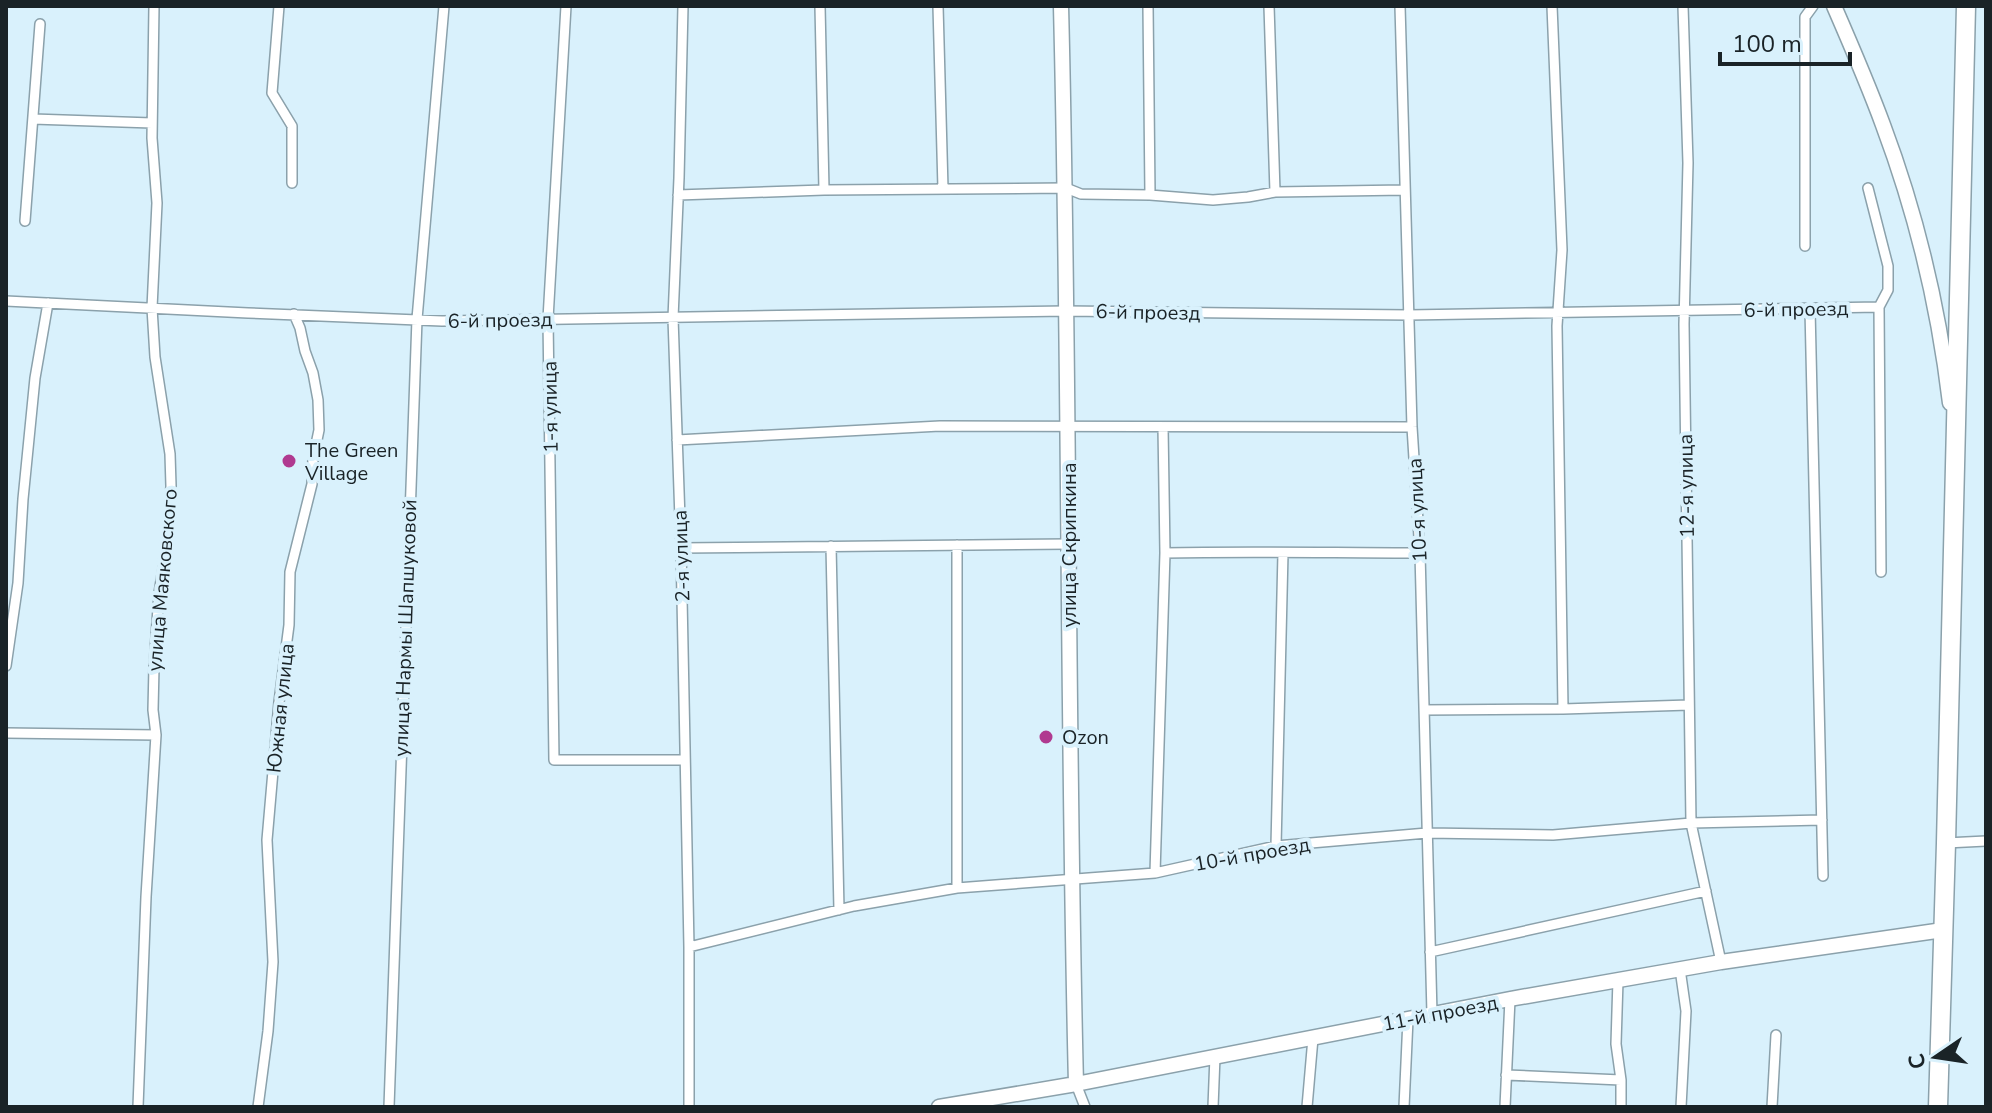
<svg xmlns="http://www.w3.org/2000/svg" width="1992" height="1113" font-family="'Nunito Sans',sans-serif">
	<rect width="100%" height="100%" fill="#d9f1fc"/>
	<g fill="none" stroke-linecap="round" stroke-linejoin="round">
		<g stroke="#8ba1ab" stroke-width="12">
			<path id="street" d="M 279,6 L 272,93 L 292,126 L 292,183
				M 566,6 L 548,319 L 554,760 L 685,760
				M 683,6 L 679,178 L 673,318 L 681,548 L 689,947 L 689,1107
				M 820,6 L 824,190
				M 938,6 L 943,189
				M 1148,6 L 1150,195
				M 1269,6 L 1275,192
				M 1400,6 L 1412,427 L 1420,553 L 1432,1014
				M 1552,6 L 1562,250 L 1557,326 L 1563,709
				M 1683,6 L 1688,163 L 1684,324 L 1691,823 L 1721,962
				M 33,119 L 152,123
				M 1868,188 L 1888,266 L 1888,290 L 1879,307 L 1881,572
				M 678,195 L 824,190 L 1066,188 L 1081,194 L 1150,195 L 1213,200 L 1248,197 L 1275,192 L 1405,190
				M 25,221 L 40,24
				M 1805,246 L 1805,17 L 1813,6
				M 6,301 L 248,313 L 442,321 L 1066,311 L 1409,315 L 1879,307
				M 1810,309 L 1823,876
				M 677,440 L 940,426 L 1412,427
				M 831,546 L 839,910
				M 681,548 L 1069,544
				M 1165,553 C 1250,551 1335,553 1420,553
				M 6,666 L 18,583 L 23,499 L 35,378 L 48,303
				M 1424,710 L 1563,709 L 1689,705
				M 6,733 L 156,735
				M 1946,843 L 1986,841
				M 1276,846 L 1283,553
				M 1155,873 L 1165,553 L 1163,427
				M 957,888 L 957,545
				M 689,947 L 854,906 L 957,888 L 1155,873 L 1276,846 L 1427,833 L 1553,835 L 1691,823 L 1822,820
				M 1430,952 L 1706,891
				M 1680,969 L 1686,1011 L 1681,1107
				M 1618,980 L 1616,1044 L 1621,1080 L 1621,1107
				M 1506,1075 L 1621,1080
				M 1076,1084 L 1085,1107
				M 138,1107 L 146,897 L 156,735 L 153,710 L 154,667 L 159,593 L 168,539 L 171,486 L 170,454 L 155,357 L 152,308 L 157,203 L 152,138 L 154,6
				M 258,1107 L 268,1031 L 273,962 L 267,840 L 279,702 L 289,625 L 290,572 L 312,484 L 313,459 L 319,430 L 318,400 L 313,373 L 305,351 L 300,328 L 294,314
				M 389,1107 L 417,319 L 444,6
				M 1213,1107 L 1215,1056
				M 1307,1107 L 1313,1038
				M 1404,1107 L 1408,1019
				M 1505,1107 L 1510,999
				M 1772,1107 L 1776,1035"/>
		</g>
		<g stroke="#8ba1ab" stroke-width="17">
			<path id="secondary" d="M 1061,6 C 1070,365 1067,725 1076,1084
				M 939,1107 L 1076,1084 L 1510,999 L 1721,962 L 1943,930"/>
		</g>
		<g stroke="#8ba1ab" stroke-width="17">
			<path id="primary" d="M 1834,6 C 1851,45 1868,84 1883,125 C 1916,213 1939,310 1950,403"/>
		</g>
		<g stroke="#8ba1ab" stroke-width="21">
			<path id="highway" d="M 1938,1107 L 1946,843 L 1966,6"/>
		</g>
		<use href="#street" stroke="#fff" stroke-width="9"/>
		<use href="#secondary" stroke="#fff" stroke-width="14"/>
		<use href="#primary" stroke="#fff" stroke-width="14"/>
		<use href="#highway" stroke="#fff" stroke-width="18"/>
	</g>
	<g fill="#b03a90" stroke="#d9f1fc" stroke-width="3">
		<circle cx="289" cy="461" r="8"/>
		<circle cx="1046" cy="737" r="8"/>
	</g>
	<g text-anchor="middle" stroke-width="8" stroke-linejoin="round" paint-order="stroke">
		<g font-size="20" fill="#1a2327" stroke="#d9f1fc">
			<text transform="translate(1796 309) rotate(-1)" y="7">6-й проезд</text>
			<text transform="translate(1148 312) rotate(1)" y="7">6-й проезд</text>
			<text transform="translate(500 320) rotate(-1)" y="7">6-й проезд</text>
			<text transform="translate(550 407) rotate(-91)" y="7">1-я улица</text>
			<text transform="translate(1686 486) rotate(-91)" y="7">12-я улица</text>
			<text transform="translate(1417 510) rotate(-93)" y="7">10-я улица</text>
			<text transform="translate(1069 545) rotate(-90)" y="7">улица Скрипкина</text>
			<text transform="translate(681 556) rotate(-92)" y="7">2-я улица</text>
			<text transform="translate(162 580) rotate(-85)" y="7">улица Маяковского</text>
			<text transform="translate(405 628) rotate(-88)" y="7">улица Нармы Шапшуковой</text>
			<text transform="translate(280 708) rotate(-84)" y="7">Южная улица</text>
			<text transform="translate(1252 854) rotate(-10)" y="7">10-й проезд</text>
			<text transform="translate(1440 1013) rotate(-11)" y="7">11-й проезд</text>
		</g>
		<g font-size="20" fill="#1a2327" stroke="#d9f1fc" text-anchor="start">
			<text x="305" y="457">The Green<tspan x="305" dy="23">Village</tspan></text>
			<text x="1062" y="744">Ozon</text>
		</g>
	</g>
	<rect width="1992" height="1113" fill="none" stroke="#1a2327" stroke-width="16"/>
	<g transform="translate(1936 1057) rotate(257)" stroke="#d9f1fc" stroke-width="6" paint-order="stroke">
	<path d="M0-6L14 30L0 20L-14 30Z" fill="#1a2327"/>
	<text y="-12" font-size="22" font-weight="bold" text-anchor="middle" fill="#1a2327">С</text>
	</g>
	<path d="M1720 52v12h130v-12" fill="none" stroke="#1a2327" stroke-width="4"/>
	<text x="1732" y="52" font-size="24" fill="#1a2327" stroke="#d9f1fc" stroke-width="6" paint-order="stroke">100 m</text>
</svg>
